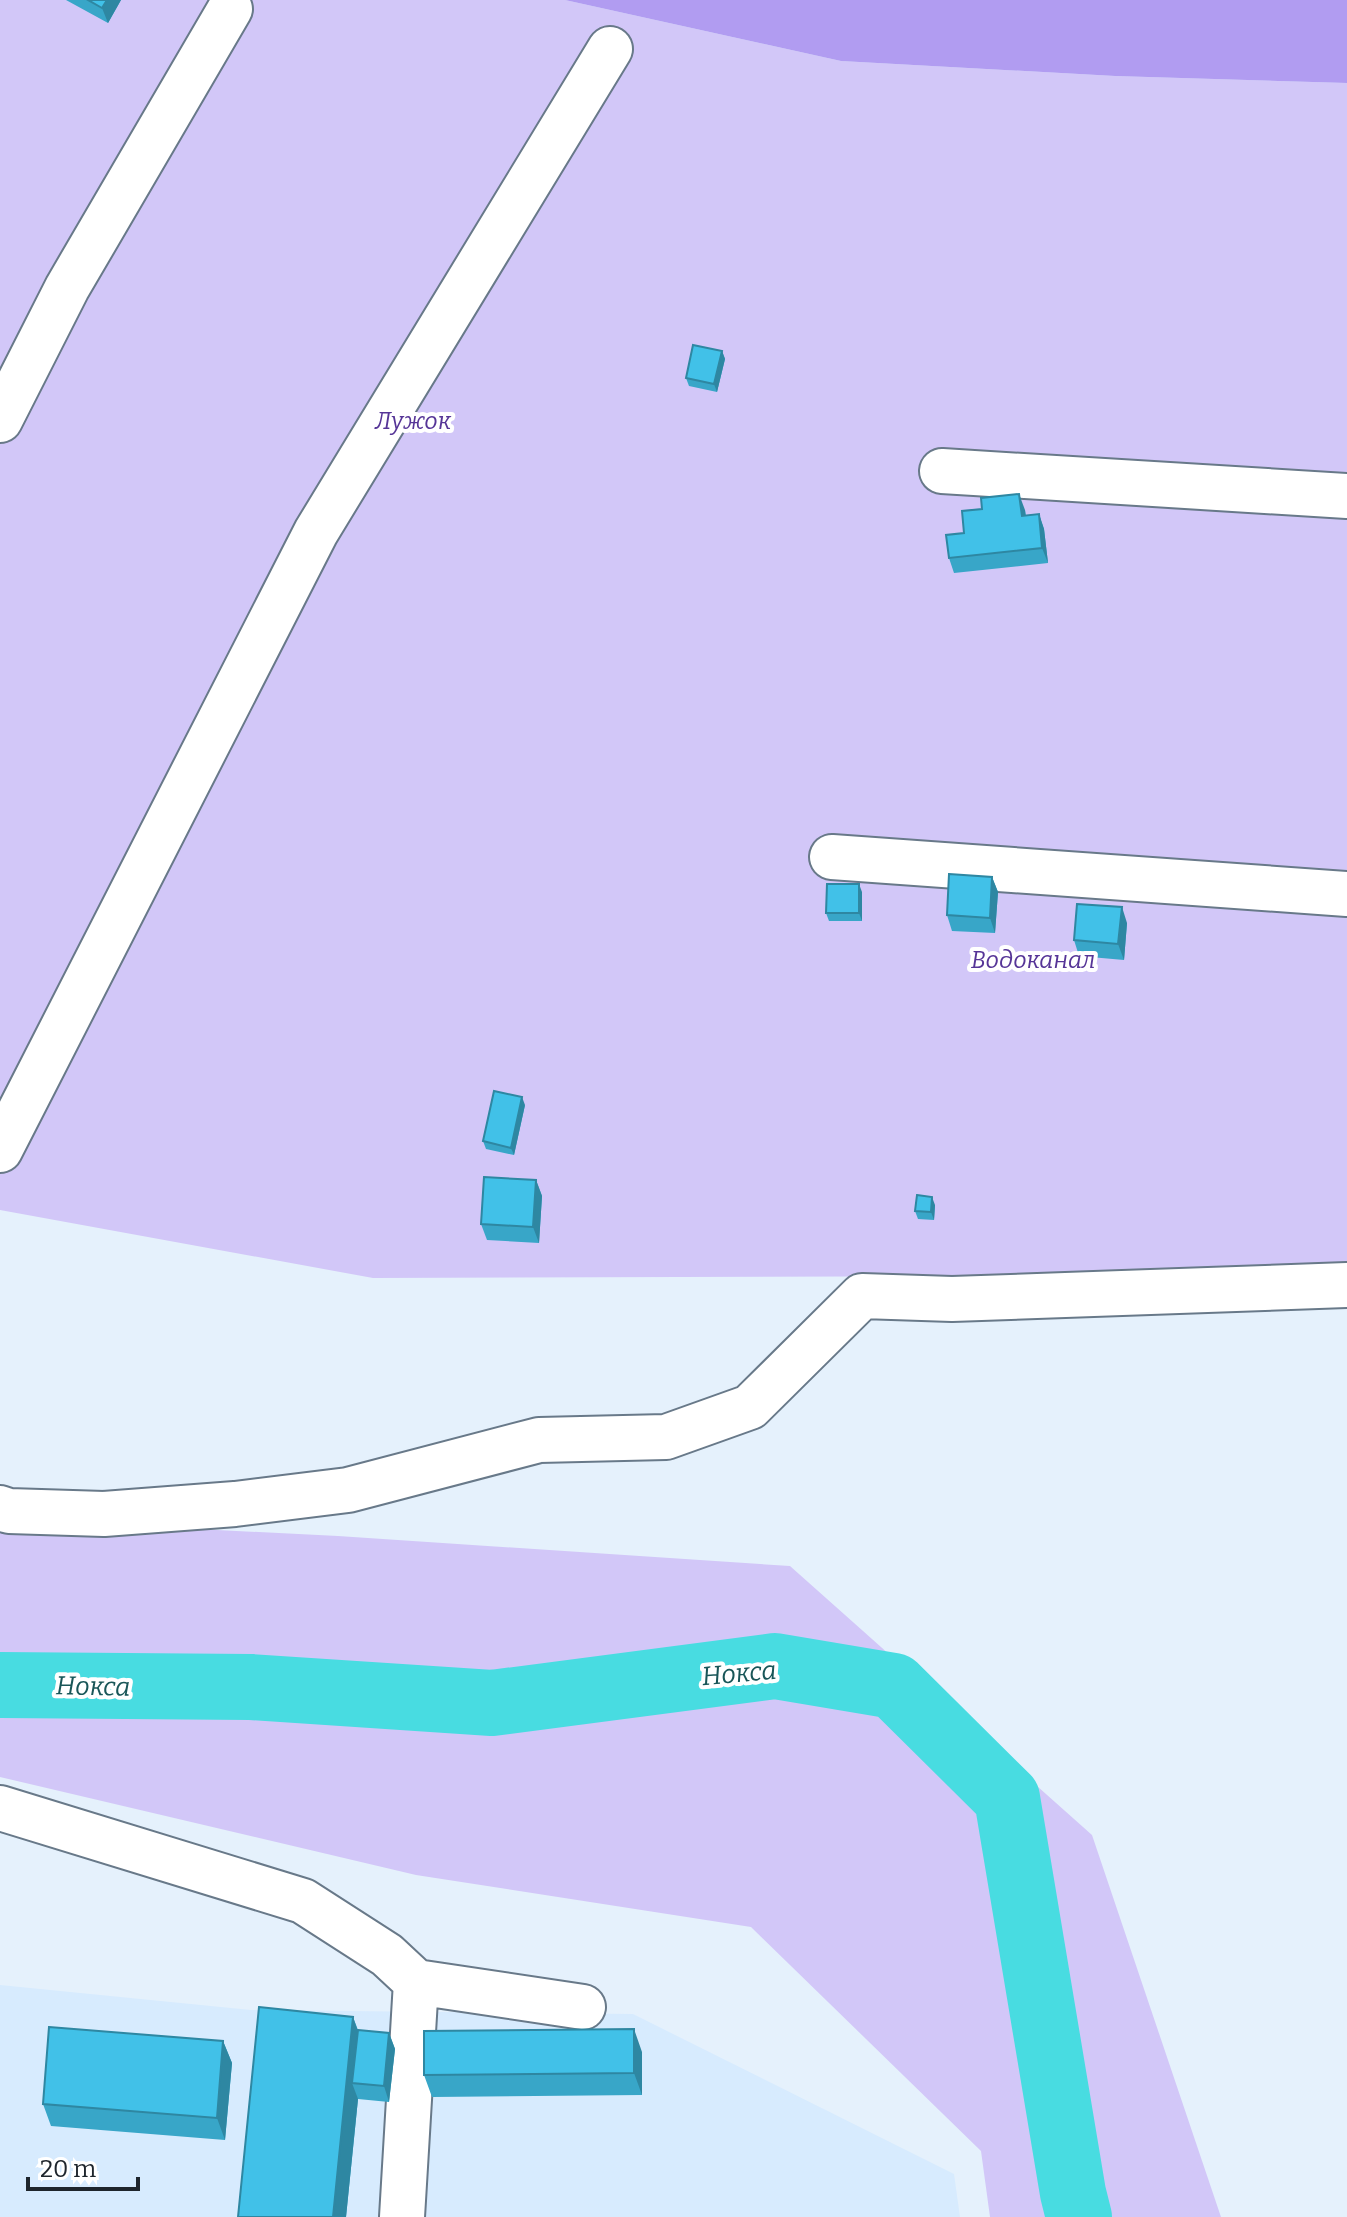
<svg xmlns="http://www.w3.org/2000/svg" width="1347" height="2217" font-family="Bitter,serif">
	<rect width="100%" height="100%" fill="#e5f1fc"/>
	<path fill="#d7ebfe" d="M 0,1985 L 251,2010 L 633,2014 L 954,2174 L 960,2217 L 0,2217 Z"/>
	<path fill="#d2c7f8" d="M 0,0 L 565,0 L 841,61 L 1115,76 L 1347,83 L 1347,1275 L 373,1278 L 0,1210 Z
		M 0,1519 L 338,1536 L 790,1566 L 1092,1835 L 1221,2217 L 990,2217 L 981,2151 L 751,1927 L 416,1875 L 0,1777 Z"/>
	<path fill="#b19cf1" d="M 565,0 L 1347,0 L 1347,83 L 1115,76 L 841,61 Z"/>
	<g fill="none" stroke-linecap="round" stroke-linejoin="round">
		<path stroke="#48dce1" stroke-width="66" d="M 0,1685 L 251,1687 L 492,1703 L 775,1666 L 894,1686 L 1007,1798 L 1073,2193 L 1079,2217"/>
		<g stroke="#687989" stroke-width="48">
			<path id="minor" d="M 0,420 L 67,288 L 230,9
				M 942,471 L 1347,496
				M 832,857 L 1347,894
				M 0,1150 L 316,532 L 610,49
				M 0,1508 L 9,1511 L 104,1514 L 235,1504 L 348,1490 L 539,1440 L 666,1437 L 750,1407 L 862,1296 L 952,1299 L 1347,1285
				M 0,1808 L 303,1901 L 387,1955 L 416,1982 L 583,2007
				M 402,2217 L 416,1982"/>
		</g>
		<use href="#minor" stroke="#fff" stroke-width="44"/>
	</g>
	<path fill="#38a6c8" d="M 66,0 L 121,0 L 108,23 Z
		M 722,351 L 725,359 L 717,392 L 689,386 L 686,378 Z
		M 1025,510 L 1026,516 L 1039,514 L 1044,529 L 1048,563 L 954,573 L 949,558 Z
		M 992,877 L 998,892 L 995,933 L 952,931 L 947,915 Z
		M 862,892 L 862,921 L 829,921 L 826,913 Z
		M 1127,923 L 1124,960 L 1079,956 L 1074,940 Z
		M 525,1105 L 514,1155 L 486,1149 L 483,1141 Z
		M 536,1180 L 542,1196 L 539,1243 L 487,1240 L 481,1224 Z
		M 935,1205 L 934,1220 L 918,1219 L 915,1211 Z
		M 353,2017 L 358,2030 L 389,2033 L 395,2049 L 389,2102 L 358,2099 L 346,2217 L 238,2217 Z
		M 223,2041 L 232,2063 L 225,2140 L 51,2126 L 43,2104 Z
		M 642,2052 L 642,2095 L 432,2097 L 424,2075 Z"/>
	<path fill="#2e87a2" d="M 107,0 L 121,0 L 108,23 L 102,8 Z
		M 722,351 L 725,359 L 717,392 L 714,384 Z
		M 1019,494 L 1025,510 L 1027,531 L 1022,516 Z
		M 1039,514 L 1044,529 L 1048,563 L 1042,548 Z
		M 992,877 L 998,892 L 995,933 L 990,918 Z
		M 859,884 L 862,892 L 862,921 L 859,913 Z
		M 1122,907 L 1127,923 L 1124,960 L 1118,944 Z
		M 522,1097 L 525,1105 L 514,1155 L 511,1148 Z
		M 536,1180 L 542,1196 L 539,1243 L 533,1227 Z
		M 932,1197 L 935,1205 L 934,1220 L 931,1212 Z
		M 353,2017 L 363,2046 L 352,2083 L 358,2099 L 346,2217 L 333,2217 Z
		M 634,2029 L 642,2052 L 642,2095 L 634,2073 Z
		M 389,2033 L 395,2049 L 389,2102 L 384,2086 Z
		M 223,2041 L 232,2063 L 225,2140 L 217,2118 Z"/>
	<path fill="#41c1e8" stroke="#2e87a2" stroke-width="2" d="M 88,0 L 107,0 L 102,8 Z
		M 693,345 L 722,351 L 714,384 L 686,378 Z
		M 1019,494 L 1022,516 L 1039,514 L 1042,548 L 949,558 L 946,535 L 964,533 L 962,511 L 982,509 L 981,498 Z
		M 949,874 L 992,877 L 990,918 L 947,915 Z
		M 827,884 L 859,884 L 859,913 L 826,913 Z
		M 1077,904 L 1122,907 L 1118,944 L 1074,940 Z
		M 494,1091 L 522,1097 L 511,1148 L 483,1141 Z
		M 484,1177 L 536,1180 L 533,1227 L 481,1224 Z
		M 917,1195 L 932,1197 L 931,1212 L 915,1211 Z
		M 259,2007 L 353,2017 L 333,2217 L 238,2217 Z
		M 49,2027 L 223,2041 L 217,2118 L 43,2104 Z
		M 634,2029 L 634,2073 L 424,2075 L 424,2031 Z
		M 358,2030 L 389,2033 L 384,2086 L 352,2083 Z"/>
	<g text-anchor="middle" stroke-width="8" stroke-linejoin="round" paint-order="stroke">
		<g font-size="24" font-style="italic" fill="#563597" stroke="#fff">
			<text x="413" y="429">Лужок</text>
			<text x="1033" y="968">Водоканал</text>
		</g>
		<g font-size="26" font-style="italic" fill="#195658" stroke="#fff">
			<text transform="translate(739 1673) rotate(-5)" y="9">Нокса</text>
			<text transform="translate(93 1686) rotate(1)" y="9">Нокса</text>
		</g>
	</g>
	<path d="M28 2177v12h110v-12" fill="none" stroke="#1e252c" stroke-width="4"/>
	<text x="40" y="2177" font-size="24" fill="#1e252c" stroke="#ffffff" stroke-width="6" paint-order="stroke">20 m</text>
</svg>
